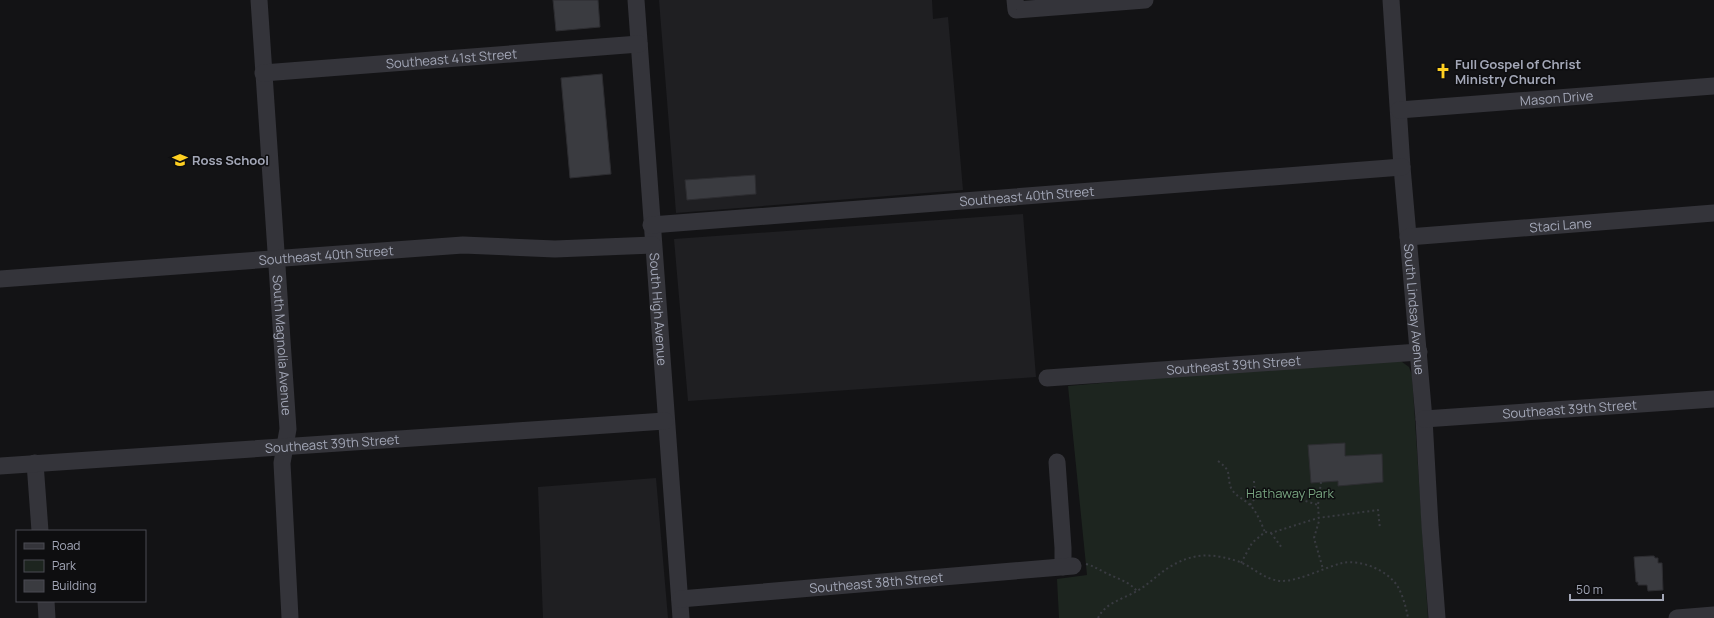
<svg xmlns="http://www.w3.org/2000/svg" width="1714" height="618" font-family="Manrope,sans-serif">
	<rect width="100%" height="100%" fill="#131315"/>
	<path fill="#1f1f22" d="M 659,0 L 932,0 L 933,19 L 948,17 L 963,190 L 676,213 Z
		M 1023,214 L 1036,377 L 688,401 L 674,239 Z
		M 656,478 L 668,618 L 543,618 L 538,487 Z"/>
	<path fill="#1d251f" d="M 1398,359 L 1409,367 L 1412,375 L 1428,618 L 1059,618 L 1057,579 L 1087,575 L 1068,386 L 1215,373 Z"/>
	<path fill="#3a3b40" stroke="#2d2d31" d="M 553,0 L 598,0 L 600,27 L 556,31 Z
		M 602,74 L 611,174 L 570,178 L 561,78 Z
		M 755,175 L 756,194 L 687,200 L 685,180 Z
		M 1345,443 L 1345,456 L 1382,454 L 1383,482 L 1338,486 L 1338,481 L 1311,483 L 1308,445 Z
		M 1651,556 L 1654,556 L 1655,558 L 1658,558 L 1658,563 L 1662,563 L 1663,590 L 1648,591 L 1647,585 L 1638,585 L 1638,582 L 1636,582 L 1634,557 Z"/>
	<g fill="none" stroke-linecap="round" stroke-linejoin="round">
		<path stroke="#393b41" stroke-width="2" stroke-dasharray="2 3" stroke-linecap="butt" d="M 1218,461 C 1233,472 1226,474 1231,488 C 1235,496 1244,499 1250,505 C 1257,512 1261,523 1265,532
			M 1254,481 L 1255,498
			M 1321,482 L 1318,505 L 1319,521 L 1314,538 L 1323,569
			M 1250,505 L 1255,498 L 1290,496 L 1318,505
			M 1271,533 L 1282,548
			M 1241,563 L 1252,543 L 1265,532 L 1271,533 L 1318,518 L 1378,510 L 1380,529
			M 1086,564 C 1093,566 1098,569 1104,572 C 1117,579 1127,580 1137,591
			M 1098,618 C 1105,603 1123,599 1137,591 C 1148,585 1157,575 1168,568 C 1193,552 1213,553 1240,562 C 1254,568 1265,580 1281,581 C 1300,581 1323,568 1342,563 C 1360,559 1388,570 1398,587 C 1403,596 1406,607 1408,618"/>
		<g stroke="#34343a" stroke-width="17">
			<path id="s1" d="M 259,0 L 288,429 L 282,463 L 290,618"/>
			<path id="s2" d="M 636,0 L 681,618"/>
			<path d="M 1015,0 L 1016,10 L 1145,0"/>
			<path id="s3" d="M 1391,0 L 1402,167 L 1424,419 L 1430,526 L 1437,618"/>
			<path id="s4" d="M 263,73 L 639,44"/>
			<path id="s5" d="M 1399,110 L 1714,86"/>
			<path id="s6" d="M 651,225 L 1402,167"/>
			<path id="s7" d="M 1408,237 L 1714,213"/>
			<path id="s8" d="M 0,279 L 463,245 L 555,249 L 653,245"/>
			<path id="s9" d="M 1047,378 L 1419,352"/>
			<path id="s10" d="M 1424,419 L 1714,399"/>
			<path d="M 1057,462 L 1063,548 L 1063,567"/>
			<path d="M 35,463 L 40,531"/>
			<path id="s11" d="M 0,466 L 665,421"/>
			<path id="s12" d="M 680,599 L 1073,566"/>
			<path d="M 46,601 L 47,618"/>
			<path d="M 1677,618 L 1714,615"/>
		</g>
	</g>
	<defs>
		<g id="church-bare" transform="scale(1.2)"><path d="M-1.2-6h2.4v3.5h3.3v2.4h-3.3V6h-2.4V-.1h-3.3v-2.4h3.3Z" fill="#ffd021" stroke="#0e0e10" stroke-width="2.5" paint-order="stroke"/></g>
		<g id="school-bare" transform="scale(1.2)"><path d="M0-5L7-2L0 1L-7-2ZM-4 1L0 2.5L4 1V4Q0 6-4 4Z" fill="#ffd021" stroke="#0e0e10" stroke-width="2.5" paint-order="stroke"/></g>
	</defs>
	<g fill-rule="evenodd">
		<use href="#church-bare" x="1443" y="71"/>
		<use href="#school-bare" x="180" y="160"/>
	</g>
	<g text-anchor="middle" stroke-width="3" stroke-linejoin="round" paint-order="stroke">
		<g font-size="13" fill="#a3a7b7" stroke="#0e0e10">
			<text dy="5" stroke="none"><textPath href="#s4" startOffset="189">Southeast 41st Street</textPath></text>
			<text dy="5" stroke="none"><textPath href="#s5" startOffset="158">Mason Drive</textPath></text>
			<text dy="5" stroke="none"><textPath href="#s6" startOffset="377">Southeast 40th Street</textPath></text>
			<text dy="5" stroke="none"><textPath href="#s7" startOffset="153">Staci Lane</textPath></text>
			<text dy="5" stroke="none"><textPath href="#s8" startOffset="327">Southeast 40th Street</textPath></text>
			<text dy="5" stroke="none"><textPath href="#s2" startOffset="310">South High Avenue</textPath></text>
			<text dy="5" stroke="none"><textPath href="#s3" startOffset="310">South Lindsay Avenue</textPath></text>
			<text dy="5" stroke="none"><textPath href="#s1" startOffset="346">South Magnolia Avenue</textPath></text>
			<text dy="5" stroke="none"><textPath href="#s9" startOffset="187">Southeast 39th Street</textPath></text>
			<text dy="5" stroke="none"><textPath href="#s10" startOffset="146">Southeast 39th Street</textPath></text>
			<text dy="5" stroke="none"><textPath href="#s11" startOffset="333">Southeast 39th Street</textPath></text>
			<text dy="5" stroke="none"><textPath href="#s12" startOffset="197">Southeast 38th Street</textPath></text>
		</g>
		<g font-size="13" font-weight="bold" fill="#a3a7b7" stroke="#0e0e10" text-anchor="start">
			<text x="1455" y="69">Full Gospel of Christ<tspan x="1455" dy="15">Ministry Church</tspan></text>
			<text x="192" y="165">Ross School</text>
		</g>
		<g font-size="13" fill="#78a480" stroke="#0e0e10">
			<text x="1290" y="498">Hathaway Park</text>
		</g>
	</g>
	<rect x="16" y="530" width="130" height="72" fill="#0e0e10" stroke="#4a4b53"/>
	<rect x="24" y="543" width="20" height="6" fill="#34343a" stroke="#4a4b53"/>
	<text x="52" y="550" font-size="12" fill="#a3a7b7">Road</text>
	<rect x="24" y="560" width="20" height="12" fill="#1d251f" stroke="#4a4b53"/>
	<text x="52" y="570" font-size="12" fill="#a3a7b7">Park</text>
	<rect x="24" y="580" width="20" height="12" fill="#3a3b40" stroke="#4a4b53"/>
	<text x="52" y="590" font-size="12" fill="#a3a7b7">Building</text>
	<path d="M1570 594v6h93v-6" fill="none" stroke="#a3a7b7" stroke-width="2"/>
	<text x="1576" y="594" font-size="12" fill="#a3a7b7" stroke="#0e0e10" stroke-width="3" paint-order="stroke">50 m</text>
</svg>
